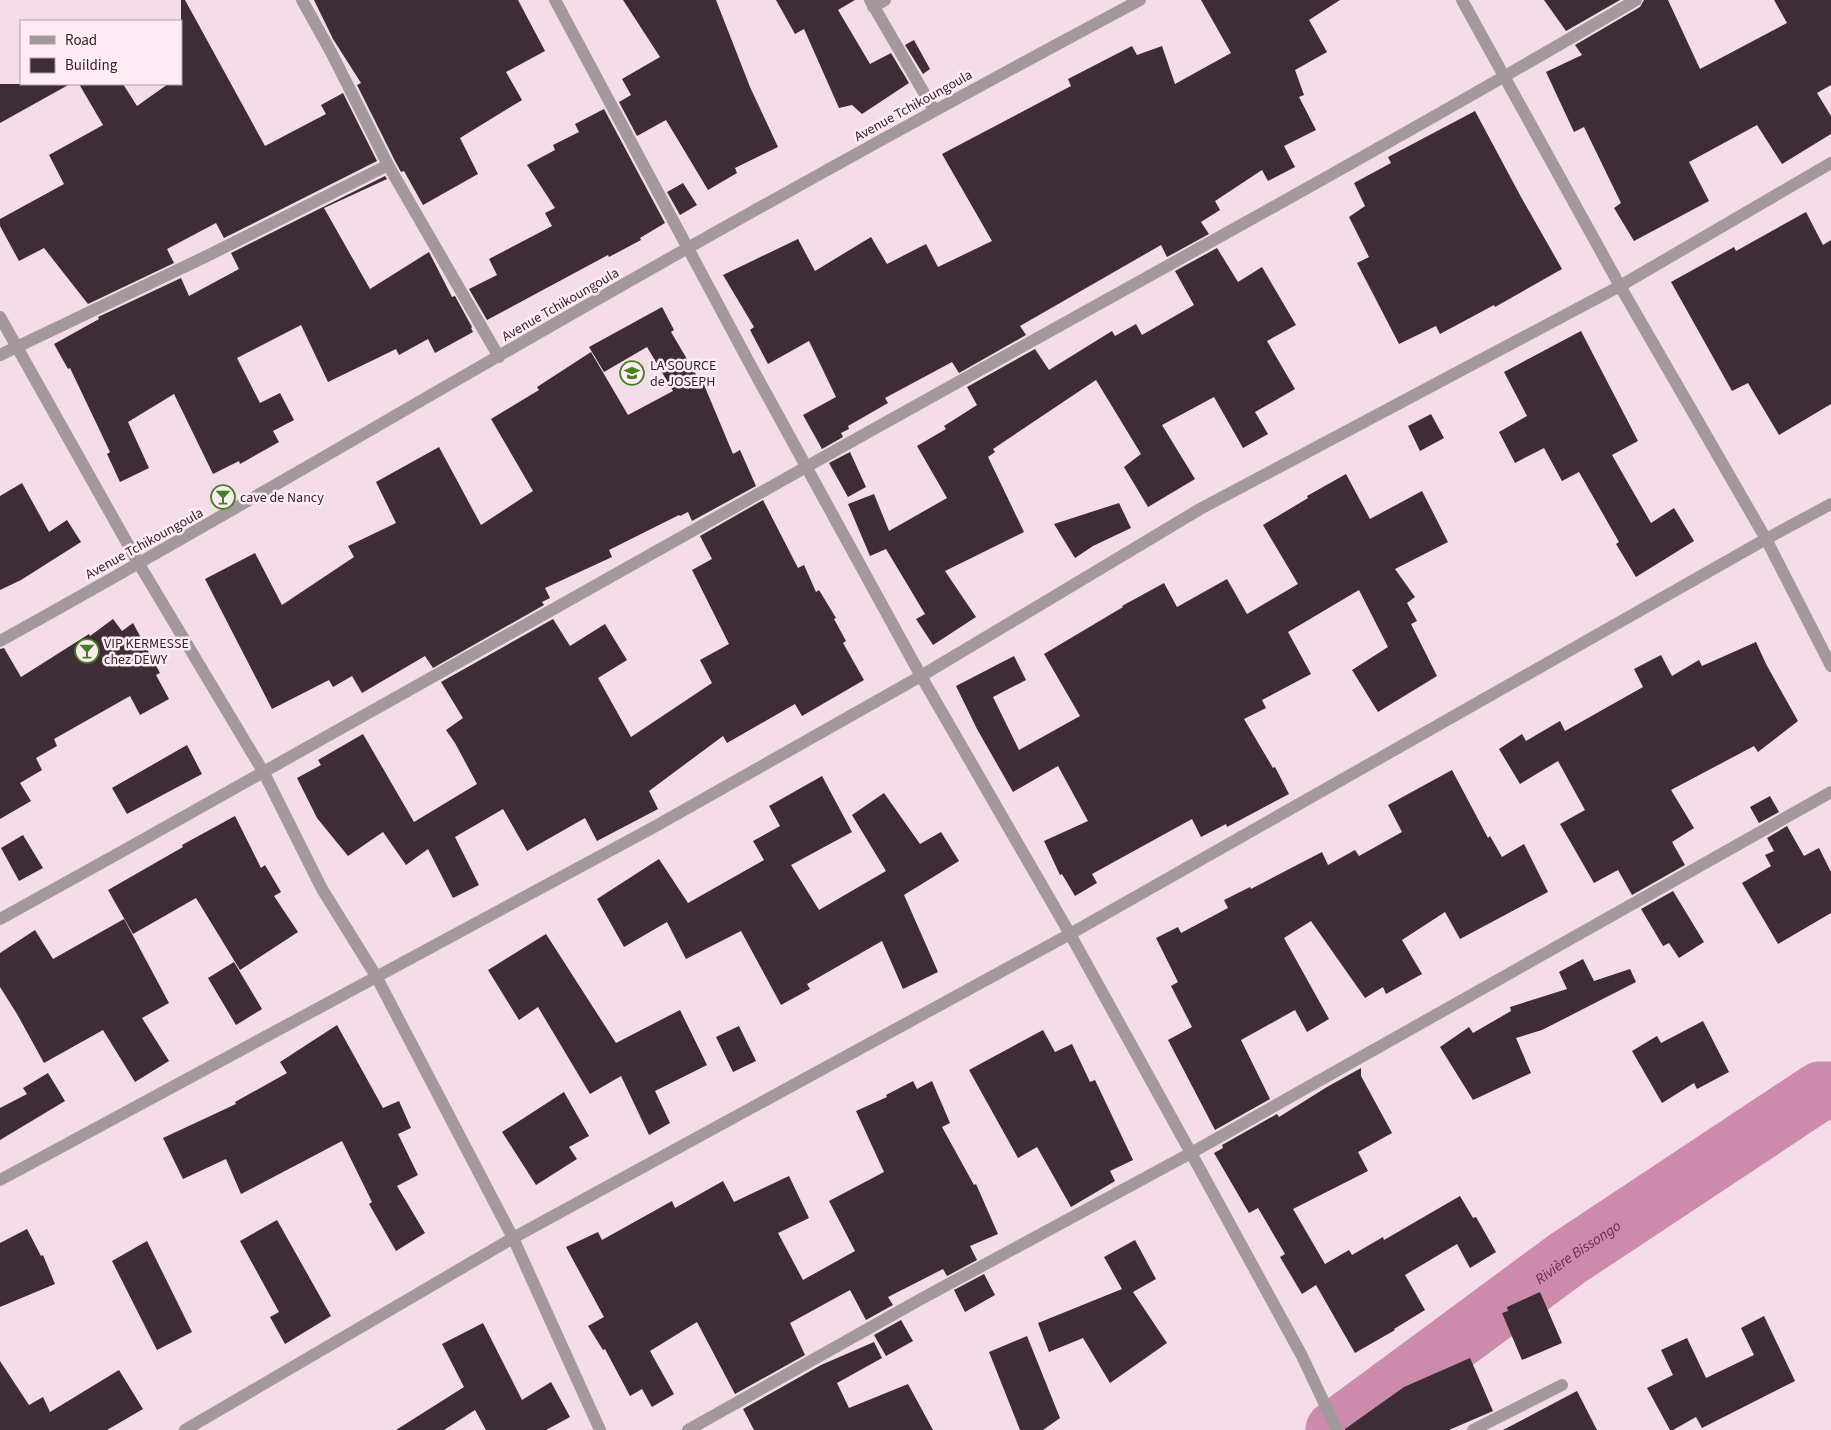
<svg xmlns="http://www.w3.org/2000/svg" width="1831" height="1430" font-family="'Source Sans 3',sans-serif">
	<rect width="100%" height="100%" fill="#f4dce8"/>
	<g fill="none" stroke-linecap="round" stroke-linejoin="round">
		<path stroke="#cc8bad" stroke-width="59" id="s1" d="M 1335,1430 L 1568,1258 L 1820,1091 L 1831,1091"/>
	</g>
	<path fill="#3e2c36" d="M 181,0 L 185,0 L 265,146 L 326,114 L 321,105 L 343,93 L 377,161 L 224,238 L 216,223 L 167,249 L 174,263 L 88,304 L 44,248 L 19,261 L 0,226 L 0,219 L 64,184 L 49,155 L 103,125 L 79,84 L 123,84 L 137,106 L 168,84 L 181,84 Z
		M 314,0 L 518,0 L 545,51 L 506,72 L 522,100 L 460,138 L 478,174 L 423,205 L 404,171 L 401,172 L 395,161 L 357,85 L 361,83 L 333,39 Z
		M 623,0 L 716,0 L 750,87 L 778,147 L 735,168 L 737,173 L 708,190 L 666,120 L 637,136 L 619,102 L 631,95 L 622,79 L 660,57 Z
		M 776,0 L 855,0 L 838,10 L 870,64 L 891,53 L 909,83 L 862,114 L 852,105 L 839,108 L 804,29 L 795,34 Z
		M 1201,0 L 1340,0 L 1309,20 L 1327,52 L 1295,70 L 1304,95 L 1299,97 L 1316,130 L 1284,146 L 1295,167 L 1268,181 L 1262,170 L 1215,201 L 1220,210 L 1201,222 L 1209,234 L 1167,257 L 1161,245 L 1020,326 L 1026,335 L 959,373 L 952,362 L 885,398 L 888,403 L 848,426 L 849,429 L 841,433 L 843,437 L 822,449 L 803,415 L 836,397 L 809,341 L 768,364 L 750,330 L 754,327 L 723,275 L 798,239 L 815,271 L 871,237 L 887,264 L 926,244 L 938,267 L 992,241 L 942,154 L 1071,86 L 1068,79 L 1132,46 L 1137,55 L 1162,46 L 1175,84 L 1231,53 Z
		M 1544,0 L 1620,0 L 1566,31 Z
		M 1644,0 L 1668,0 L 1700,69 L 1787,23 L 1774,0 L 1831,0 L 1831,85 L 1817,93 L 1831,116 L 1831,134 L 1782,164 L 1757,125 L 1689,162 L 1709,201 L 1634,241 L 1614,208 L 1621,203 L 1584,127 L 1574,132 L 1546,72 L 1582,55 L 1575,45 L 1640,7 Z
		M 914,40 L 930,69 L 923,74 L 905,45 Z
		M 0,84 L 70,84 L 0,123 Z
		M 604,109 L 665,223 L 640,238 L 641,240 L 609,257 L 608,255 L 487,320 L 469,289 L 497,275 L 489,259 L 552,226 L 545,213 L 555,208 L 527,165 L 555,150 L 553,145 L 579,132 L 575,124 Z
		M 1475,111 L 1521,197 L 1562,269 L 1495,307 L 1494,305 L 1440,334 L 1436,326 L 1399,344 L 1357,263 L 1369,257 L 1349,217 L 1365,206 L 1354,183 L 1391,163 L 1388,157 Z
		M 385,176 L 387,179 L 324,208 L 370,289 L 429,252 L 452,297 L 455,296 L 472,327 L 471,328 L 473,332 L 435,353 L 428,339 L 399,355 L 396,349 L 328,382 L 301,325 L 237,358 L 260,403 L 280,393 L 294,420 L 273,431 L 279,442 L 240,464 L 239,461 L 213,474 L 174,394 L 128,422 L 149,468 L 120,482 L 107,454 L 110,452 L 70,368 L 68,369 L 54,344 L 99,319 L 98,317 L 181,278 L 189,296 L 239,269 L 231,253 Z
		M 683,183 L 697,205 L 680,215 L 667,192 Z
		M 1806,212 L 1823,245 L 1831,240 L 1831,404 L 1779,435 L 1748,383 L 1732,391 L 1671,282 L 1734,247 L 1736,251 Z
		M 1217,248 L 1238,282 L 1262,267 L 1296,325 L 1267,341 L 1295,389 L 1255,412 L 1268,434 L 1243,448 L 1214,397 L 1162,425 L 1195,479 L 1148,507 L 1124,467 L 1141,454 L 1096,380 L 993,449 L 995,452 L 988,457 L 1024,532 L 945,571 L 976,617 L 933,645 L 916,619 L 925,614 L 886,549 L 870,556 L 848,504 L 874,494 L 889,531 L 947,498 L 917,446 L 946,429 L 944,426 L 977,405 L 967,387 L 1035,349 L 1049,370 L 1112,331 L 1115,336 L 1136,324 L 1142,335 L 1194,305 L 1175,271 Z
		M 662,307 L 674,330 L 671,332 L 700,381 L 702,380 L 733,454 L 740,450 L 756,486 L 692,521 L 688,512 L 680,516 L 679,515 L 609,550 L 612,557 L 545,588 L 550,598 L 542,602 L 544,605 L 433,668 L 425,656 L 362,693 L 352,676 L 333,687 L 329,680 L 272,709 L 205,579 L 255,553 L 282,605 L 354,557 L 348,546 L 396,523 L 376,482 L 439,447 L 481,525 L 533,491 L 491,419 L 539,390 L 537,387 L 591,352 L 628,415 L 673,391 L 647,347 L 604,372 L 589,347 Z
		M 1581,331 L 1638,441 L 1612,455 L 1651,523 L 1674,508 L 1694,541 L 1636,577 L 1616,544 L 1619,542 L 1579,472 L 1562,481 L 1544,448 L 1515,463 L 1499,432 L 1527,416 L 1504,372 Z
		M 1431,414 L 1444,438 L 1420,451 L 1408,426 Z
		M 850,452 L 866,487 L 848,497 L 829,463 Z
		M 1346,474 L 1370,519 L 1422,491 L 1448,542 L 1395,569 L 1415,597 L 1407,603 L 1417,621 L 1411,624 L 1437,676 L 1378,712 L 1352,670 L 1388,647 L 1359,590 L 1288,632 L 1311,674 L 1262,700 L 1266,708 L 1244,719 L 1273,768 L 1275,767 L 1289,794 L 1227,827 L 1226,824 L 1201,837 L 1192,819 L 1092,874 L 1097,883 L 1075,896 L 1062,874 L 1060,875 L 1044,841 L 1088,821 L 1058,766 L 1013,792 L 977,729 L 956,686 L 1014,656 L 1026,680 L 993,697 L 1019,750 L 1080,716 L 1044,654 L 1123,607 L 1122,606 L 1164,583 L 1177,607 L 1227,579 L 1247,614 L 1298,584 L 1263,525 L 1308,498 L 1307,496 Z
		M 22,483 L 49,532 L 67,520 L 81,542 L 21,580 L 0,590 L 0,496 Z
		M 763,500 L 798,568 L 804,565 L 816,592 L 819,590 L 836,618 L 834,619 L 846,641 L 843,643 L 864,680 L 802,716 L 795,704 L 727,743 L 723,736 L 649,791 L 658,809 L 597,841 L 585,818 L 527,851 L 503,809 L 455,837 L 479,885 L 453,898 L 428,849 L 406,865 L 383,832 L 348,856 L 317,818 L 297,778 L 321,765 L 318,760 L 363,734 L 414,822 L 477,784 L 455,743 L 446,730 L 463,718 L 441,682 L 553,619 L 570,646 L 605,624 L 627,660 L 598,678 L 631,737 L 712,683 L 700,660 L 729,644 L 692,570 L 712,559 L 700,536 Z
		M 1119,503 L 1131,528 L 1093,546 L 1075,558 L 1054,524 Z
		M 113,619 L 122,631 L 133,623 L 160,673 L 156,675 L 169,699 L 140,715 L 130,696 L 54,739 L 57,746 L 36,758 L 42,770 L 20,783 L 31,801 L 0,819 L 0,649 L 4,648 L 21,677 L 89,634 L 90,636 Z
		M 1756,642 L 1766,664 L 1798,721 L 1758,752 L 1754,746 L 1671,790 L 1694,828 L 1672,842 L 1685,865 L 1632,895 L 1618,870 L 1594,883 L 1560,824 L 1585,810 L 1558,761 L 1520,784 L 1499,749 L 1522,734 L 1526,741 L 1560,721 L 1565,731 L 1643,687 L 1634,669 L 1661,655 L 1672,676 L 1699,660 L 1702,666 Z
		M 187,745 L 202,774 L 127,814 L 112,788 Z
		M 1452,770 L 1488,838 L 1490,836 L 1502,857 L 1524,844 L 1548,892 L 1460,939 L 1445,912 L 1402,940 L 1422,974 L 1386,994 L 1383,987 L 1365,998 L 1311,921 L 1284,938 L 1329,1019 L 1307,1032 L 1295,1010 L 1241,1040 L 1270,1099 L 1215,1130 L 1168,1040 L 1192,1027 L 1171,986 L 1178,982 L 1156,938 L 1178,927 L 1181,933 L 1228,908 L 1224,900 L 1250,887 L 1251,889 L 1322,852 L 1328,865 L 1355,850 L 1359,856 L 1402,832 L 1388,805 Z
		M 822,776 L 852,832 L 791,865 L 819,910 L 886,871 L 852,815 L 884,793 L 920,844 L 941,832 L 959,861 L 904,895 L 938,972 L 903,989 L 882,941 L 807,984 L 810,989 L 781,1005 L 741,931 L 686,959 L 667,922 L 624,947 L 597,899 L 659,859 L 688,903 L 764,860 L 753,841 L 780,826 L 769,806 Z
		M 1770,796 L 1779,812 L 1759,823 L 1750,807 Z
		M 235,816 L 261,868 L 265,865 L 281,892 L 274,896 L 298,932 L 240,970 L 196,898 L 133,934 L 108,890 L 183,847 L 182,845 Z
		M 1787,826 L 1804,856 L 1819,848 L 1831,872 L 1831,913 L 1778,944 L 1742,883 L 1771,866 L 1765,855 L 1774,851 L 1767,838 Z
		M 23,835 L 43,868 L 19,881 L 1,848 Z
		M 1673,891 L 1704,942 L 1679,958 L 1669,943 L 1663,946 L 1641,909 Z
		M 124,919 L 169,1003 L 142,1018 L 169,1061 L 135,1082 L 103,1030 L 44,1063 L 17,1014 L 0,987 L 0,953 L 35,930 L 53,959 Z
		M 546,934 L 616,1043 L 680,1010 L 707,1065 L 655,1091 L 670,1123 L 649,1135 L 621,1076 L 590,1094 L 538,1007 L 519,1020 L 488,970 Z
		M 1583,959 L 1594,981 L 1630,969 L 1636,982 L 1542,1030 L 1516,1038 L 1531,1073 L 1473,1100 L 1440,1047 L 1469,1027 L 1473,1033 L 1511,1011 L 1510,1007 L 1567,989 L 1559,972 Z
		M 234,962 L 262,1009 L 236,1025 L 208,978 Z
		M 1703,1021 L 1729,1072 L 1697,1089 L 1694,1083 L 1662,1103 L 1632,1051 L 1657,1036 L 1661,1043 Z
		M 337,1025 L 383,1108 L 399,1101 L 411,1128 L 398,1134 L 418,1175 L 397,1186 L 425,1233 L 396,1251 L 369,1204 L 372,1202 L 342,1141 L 241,1194 L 226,1159 L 183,1179 L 163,1138 L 236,1104 L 235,1102 L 287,1073 L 280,1062 Z
		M 739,1026 L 756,1061 L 733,1072 L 716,1037 Z
		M 1043,1030 L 1055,1052 L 1072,1044 L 1090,1082 L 1095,1080 L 1133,1160 L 1110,1171 L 1115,1181 L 1071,1207 L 1037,1147 L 1018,1158 L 969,1070 Z
		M 1361,1068 L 1361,1076 L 1392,1133 L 1358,1152 L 1368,1171 L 1293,1209 L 1325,1264 L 1349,1250 L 1352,1255 L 1383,1237 L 1384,1240 L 1460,1196 L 1473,1218 L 1476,1217 L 1496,1252 L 1470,1268 L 1457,1244 L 1405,1275 L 1425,1310 L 1394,1329 L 1395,1330 L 1355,1353 L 1316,1285 L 1302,1294 L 1280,1257 L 1285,1254 L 1258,1208 L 1249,1213 L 1214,1153 L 1223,1148 L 1222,1145 L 1277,1114 L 1279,1117 L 1327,1087 Z
		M 48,1073 L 65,1101 L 0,1140 L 0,1108 L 27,1094 L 23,1088 Z
		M 913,1081 L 917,1089 L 932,1081 L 950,1123 L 942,1127 L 974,1185 L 976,1184 L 998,1234 L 970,1246 L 977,1260 L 947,1276 L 943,1269 L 888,1297 L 893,1305 L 866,1320 L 850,1290 L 790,1323 L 805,1355 L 735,1394 L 697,1322 L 650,1351 L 674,1394 L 652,1407 L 642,1389 L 630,1396 L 605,1349 L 603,1350 L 588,1326 L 604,1317 L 566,1247 L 598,1232 L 602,1240 L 672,1201 L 675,1208 L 723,1181 L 734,1202 L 789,1176 L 809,1218 L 778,1233 L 803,1280 L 855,1251 L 829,1201 L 884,1172 L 856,1111 L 887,1097 L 886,1095 Z
		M 564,1092 L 589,1136 L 569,1147 L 577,1159 L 536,1185 L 502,1132 Z
		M 277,1220 L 331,1316 L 285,1344 L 270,1317 L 279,1312 L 240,1241 Z
		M 27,1229 L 41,1256 L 43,1255 L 55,1284 L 0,1307 L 0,1243 Z
		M 1135,1240 L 1156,1279 L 1133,1292 L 1167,1343 L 1110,1383 L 1083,1338 L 1049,1352 L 1038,1323 L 1122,1289 L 1104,1257 Z
		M 147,1241 L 192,1332 L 157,1350 L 112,1261 Z
		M 984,1274 L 995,1295 L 965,1312 L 954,1290 Z
		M 1540,1292 L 1562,1343 L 1522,1360 L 1502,1313 L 1508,1311 L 1507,1307 Z
		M 1764,1316 L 1795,1381 L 1702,1428 L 1696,1417 L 1673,1430 L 1670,1430 L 1647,1388 L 1673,1375 L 1661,1350 L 1687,1338 L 1706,1378 L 1754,1355 L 1741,1328 Z
		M 901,1320 L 913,1341 L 886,1356 L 874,1335 Z
		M 483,1323 L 522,1400 L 551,1382 L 570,1417 L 546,1430 L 486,1430 L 475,1410 L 444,1430 L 396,1430 L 464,1387 L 442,1344 Z
		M 1027,1336 L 1060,1418 L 1043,1430 L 1020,1430 L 989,1352 Z
		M 874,1342 L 882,1358 L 837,1383 L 849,1408 L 908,1384 L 933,1430 L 754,1430 L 743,1409 L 821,1365 Z
		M 1470,1358 L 1493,1411 L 1449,1430 L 1345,1430 L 1345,1429 L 1404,1387 Z
		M 0,1361 L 29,1405 L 43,1397 L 50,1412 L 119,1370 L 143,1409 L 107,1430 L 0,1430 Z
		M 1577,1391 L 1597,1430 L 1503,1430 Z"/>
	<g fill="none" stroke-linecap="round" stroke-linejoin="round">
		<path stroke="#a3999d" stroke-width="12" d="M 302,0 L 331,52 L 388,165 L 499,357
			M 555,0 L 751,366 L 921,676 L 1070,934 L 1191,1153 L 1302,1356 L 1337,1430
			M 870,0 L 934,110
			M 1462,0 L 1620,286 L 1766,539 L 1831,666
			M 873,7 L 885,0
			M 0,317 L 139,564 L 264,773 L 322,889 L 376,976 L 513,1238 L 600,1430
			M 0,355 L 211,254 L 388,165
			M 0,641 C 203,529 403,410 605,295 C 782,194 960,96 1140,0
			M 0,919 C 278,766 553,608 831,453 C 1099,303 1370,156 1636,0
			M 0,1180 L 654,827 L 921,676 L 1200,509 L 1620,286 L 1831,163
			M 185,1430 L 513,1238 L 1070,934 L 1766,539 L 1831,504
			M 688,1430 L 921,1299 L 1191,1153 L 1831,792
			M 1473,1430 L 1562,1385"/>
	</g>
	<defs>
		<g id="school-ring" transform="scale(1.25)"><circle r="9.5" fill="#feebf4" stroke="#438222" stroke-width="1.5"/><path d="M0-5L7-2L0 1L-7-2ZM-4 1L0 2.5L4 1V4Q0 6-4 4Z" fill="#438222"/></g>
		<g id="bar-ring" transform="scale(1.25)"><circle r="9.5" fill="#feebf4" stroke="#438222" stroke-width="1.5"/><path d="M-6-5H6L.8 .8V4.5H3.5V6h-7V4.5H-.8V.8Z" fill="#438222"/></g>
	</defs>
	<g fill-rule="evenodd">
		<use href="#school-ring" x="632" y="373"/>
		<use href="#bar-ring" x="223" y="497"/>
		<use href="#bar-ring" x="87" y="651"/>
	</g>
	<g text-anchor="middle" stroke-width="5" stroke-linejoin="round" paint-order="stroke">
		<g font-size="14" fill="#30272b" stroke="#feebf4">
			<text transform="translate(913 105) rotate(-29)" y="5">Avenue Tchikoungoula</text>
			<text transform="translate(560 304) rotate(-30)" y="5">Avenue Tchikoungoula</text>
			<text transform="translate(144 543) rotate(-29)" y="5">Avenue Tchikoungoula</text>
		</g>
		<g font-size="14" fill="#30272b" stroke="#feebf4" text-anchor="start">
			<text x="650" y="370">LA SOURCE<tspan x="650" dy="16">de JOSEPH</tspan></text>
			<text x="240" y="502">cave de Nancy</text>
			<text x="104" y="648">VIP KERMESSE<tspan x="104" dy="16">chez DEWY</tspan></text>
		</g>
		<g font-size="15" font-style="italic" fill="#712553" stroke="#feebf4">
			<text dy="5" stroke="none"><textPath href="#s1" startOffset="301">Rivière Bissongo</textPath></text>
		</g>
	</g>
	<rect x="20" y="20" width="162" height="65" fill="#feebf4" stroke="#ac9da4"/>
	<rect x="30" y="36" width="25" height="8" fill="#a3999d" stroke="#ac9da4"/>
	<text x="65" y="45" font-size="15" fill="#30272b">Road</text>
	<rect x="30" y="58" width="25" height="15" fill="#3e2c36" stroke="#ac9da4"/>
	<text x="65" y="70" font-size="15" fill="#30272b">Building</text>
</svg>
